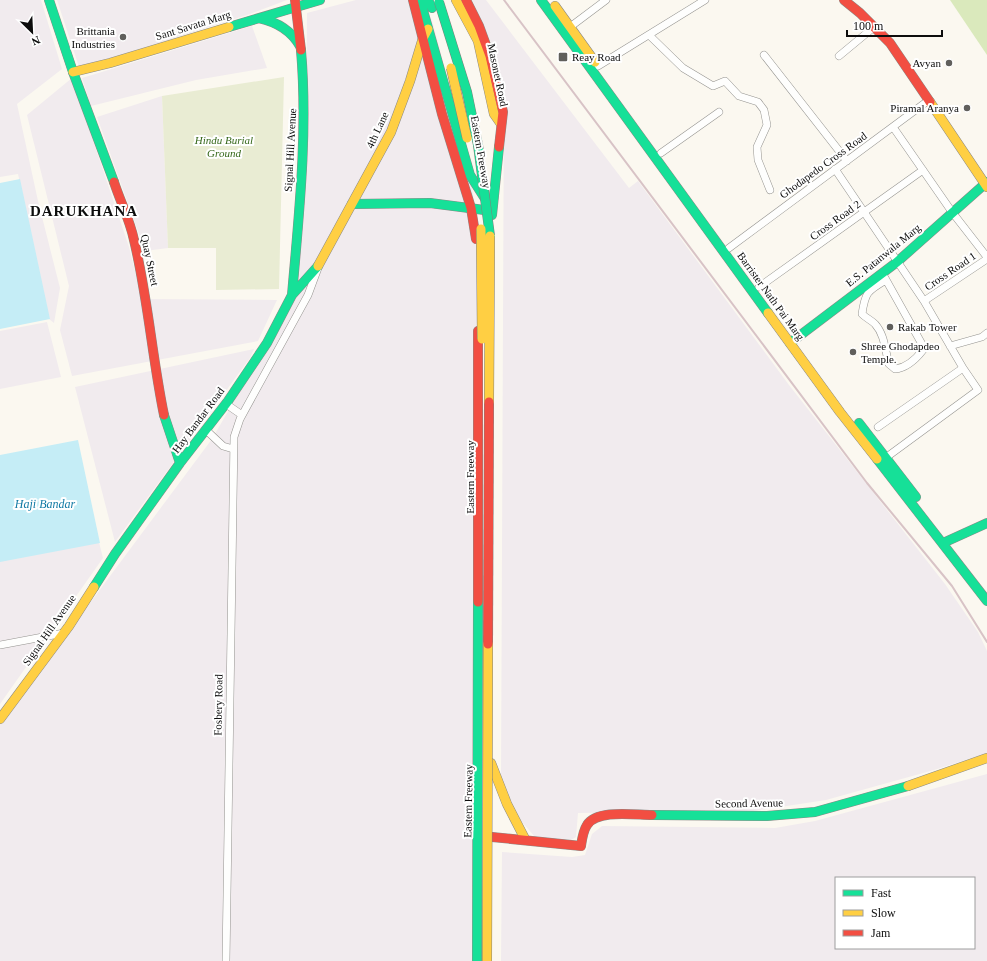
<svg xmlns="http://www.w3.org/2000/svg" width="987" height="961" font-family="Georgia,serif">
	<rect width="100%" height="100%" fill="#fbf8f0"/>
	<path fill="#f1ebee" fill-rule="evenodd" d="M 0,0 L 41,0 L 62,69 L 17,104 L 38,201 L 60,288 L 54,323 L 49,319 L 18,174 L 0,177 Z
		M 57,0 L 287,0 L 247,15 L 108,59 L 79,67 Z
		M 356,0 L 424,0 L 433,24 L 467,153 L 479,237 L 476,961 L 0,961 L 0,724 L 212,439 L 292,301 L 306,169 L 307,13 Z
		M 472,0 L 486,0 L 629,188 L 638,181 L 789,385 L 945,584 L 978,632 L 987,651 L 987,753 L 934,770 L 826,800 L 753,811 L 578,813 L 576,837 L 571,840 L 535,837 L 522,822 L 501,781 L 504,90 L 493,47 Z
		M 252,26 L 267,68 L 196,80 L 91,106 L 82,78 Z
		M 72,78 L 129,247 L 142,299 L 277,300 L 258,341 L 72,376 L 60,330 L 69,286 L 27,115 Z
		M 162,96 L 168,248 L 145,251 L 97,117 Z
		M 47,322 L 61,377 L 0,389 L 0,331 Z
		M 254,349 L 250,358 L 115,542 L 75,387 Z
		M 99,542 L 103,558 L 0,704 L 0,561 Z
		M 987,774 L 987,961 L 501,961 L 502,852 L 572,857 L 585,855 L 592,834 L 602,826 L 775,828 L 815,821 ZM 836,878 L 974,878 L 974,948 L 836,948 Z"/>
	<path fill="#dae9bc" d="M 950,0 L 987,0 L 987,55 Z"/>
	<path fill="#e9ecd3" d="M 284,77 L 279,289 L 216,290 L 216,248 L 168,248 L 162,96 Z"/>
	<path fill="#c5edf6" d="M 20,179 L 50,319 L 0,329 L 0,183 Z
		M 78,440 L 100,543 L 0,562 L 0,455 Z"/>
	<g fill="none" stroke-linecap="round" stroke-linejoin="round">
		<g stroke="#94938f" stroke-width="8">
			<path id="street" d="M 570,27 L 606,0
				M 649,35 L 683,68 L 713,86 L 725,81 L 739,96 L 758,102 L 764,110 L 767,125 L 757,147 L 758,160 L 770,190
				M 764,55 L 847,161
				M 839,56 L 874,27
				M 598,66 L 705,0
				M 893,127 L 952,212 L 987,257
				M 661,153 L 719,112
				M 835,169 L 924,301 L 963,368 L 978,390 L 884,459
				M 729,248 L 929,100
				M 882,273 L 885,278 L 923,346 L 923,350 C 916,359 907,368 895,369 L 889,364 C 885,351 885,335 875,324 C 871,320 866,318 862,314 C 865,293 867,291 886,280
				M 759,287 L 923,170
				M 924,301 L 987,259
				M 950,346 L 982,337 L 987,333
				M 226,404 L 242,415
				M 878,427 L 963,368
				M 206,430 L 223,446 L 233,449
				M 0,645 L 64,633
				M 226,961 L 234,437 L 240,419 L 308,295 L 318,268"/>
		</g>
		<g stroke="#8b8986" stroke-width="10">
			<path id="fast" d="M 49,0 L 73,72 L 114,182
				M 420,0 L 470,175 L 484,197
				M 428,0 L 432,8
				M 541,0 L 768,313
				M 259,18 C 277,22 291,30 300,46
				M 229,27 L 320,0
				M 352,204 L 430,203 L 492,211
				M 492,215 L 499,147
				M 292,295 C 299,214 308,132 301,50
				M 790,343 L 897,262 L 987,182
				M 164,415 L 180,463
				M 859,423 L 916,497
				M 877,459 L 987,601
				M 943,543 L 987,523
				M 94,587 L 115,554 L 180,463 L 228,401 L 267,343 L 292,295 L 318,266
				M 652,815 L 767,816 L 815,812 L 908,786
				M 477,961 L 478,602"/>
		</g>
		<g stroke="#8b8986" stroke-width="10">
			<path id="slow" d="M 456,0 L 478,41 L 494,114 L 501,124
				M 555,6 L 595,62
				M 73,72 L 110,63 L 229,27
				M 930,102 L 987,187
				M 318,266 L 391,132 L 410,81 L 423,38 L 428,29
				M 768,313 L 840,412 L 877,459
				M 0,719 L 69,626 L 94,587
				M 491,763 L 507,804 L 525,839
				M 908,786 L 987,758"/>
		</g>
		<g stroke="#8b8986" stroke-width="10">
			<path id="jam" d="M 295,0 L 301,50
				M 413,0 L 442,114 L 471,208 L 476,239
				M 466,0 L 479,26 L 490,56 L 503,112 L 499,147
				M 844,0 L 860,13 L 890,43 L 930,102
				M 114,182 C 120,201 130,220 134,240 C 148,298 152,357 164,415
				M 478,602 L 478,331
				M 492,837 L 581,846 C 582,839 583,831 587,825 C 597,809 635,815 652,815"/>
		</g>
		<use href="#street" stroke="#fefefd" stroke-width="7"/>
		<use href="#fast" stroke="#16e098" stroke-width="9"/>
		<use href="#slow" stroke="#ffcf43" stroke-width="9"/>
		<use href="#jam" stroke="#f24e42" stroke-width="9"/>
		<path stroke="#d8c3c6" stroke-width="2" d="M 504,0 L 867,483 L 952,586 L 987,642"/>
		<g stroke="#81807c" stroke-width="10" stroke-linecap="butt">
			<path id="fast-bridge" d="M 439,2 L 467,92 L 478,145 L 490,236"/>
		</g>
		<g stroke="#81807c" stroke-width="10" stroke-linecap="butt">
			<path id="slow-bridge" d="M 451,68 L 467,138
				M 481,229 L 482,339
				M 489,402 L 490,236
				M 487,961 L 488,644"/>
		</g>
		<g stroke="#81807c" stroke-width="10" stroke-linecap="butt">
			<path id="jam-bridge" d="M 488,644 L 489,402"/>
		</g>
		<use href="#fast-bridge" stroke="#16e098" stroke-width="9"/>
		<use href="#slow-bridge" stroke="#ffcf43" stroke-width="9"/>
		<use href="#jam-bridge" stroke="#f24e42" stroke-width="9"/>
	</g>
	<g fill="#605f5c" stroke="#fff" stroke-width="1.5">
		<circle cx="123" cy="37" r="4"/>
		<rect x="558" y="52" width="10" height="10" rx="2"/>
		<circle cx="949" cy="63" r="4"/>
		<circle cx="967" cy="108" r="4"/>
		<circle cx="890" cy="327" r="4"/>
		<circle cx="853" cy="352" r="4"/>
	</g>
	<g text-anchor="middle" stroke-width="4" stroke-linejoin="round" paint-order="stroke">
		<g font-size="11" fill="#0d0d0d" stroke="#fff">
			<text transform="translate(193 25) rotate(-17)" y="4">Sant Savata Marg</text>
			<text transform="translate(498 75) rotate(78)" y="4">Masonet Road</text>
			<text transform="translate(377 130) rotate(-65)" y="4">4th Lane</text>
			<text transform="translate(290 150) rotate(-87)" y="4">Signal Hill Avenue</text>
			<text transform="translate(481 152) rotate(80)" y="4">Eastern Freeway</text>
			<text transform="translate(823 165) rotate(-36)" y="4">Ghodapedo Cross Road</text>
			<text transform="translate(835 220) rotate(-36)" y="4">Cross Road 2</text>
			<text transform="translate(883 255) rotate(-39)" y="4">E.S. Patanwala Marg</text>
			<text transform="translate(150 260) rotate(78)" y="4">Quay Street</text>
			<text transform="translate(950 271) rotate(-34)" y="4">Cross Road 1</text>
			<text transform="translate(771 296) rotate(54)" y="4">Barrister Nath Pai Marg</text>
			<text transform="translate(198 420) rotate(-53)" y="4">Hay Bandar Road</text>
			<text transform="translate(470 477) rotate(-90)" y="4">Eastern Freeway</text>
			<text transform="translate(49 630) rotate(-55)" y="4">Signal Hill Avenue</text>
			<text transform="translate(218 705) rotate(-89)" y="4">Fosbery Road</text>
			<text transform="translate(468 801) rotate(-89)" y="4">Eastern Freeway</text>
			<text transform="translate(749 803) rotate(-1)" y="4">Second Avenue</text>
		</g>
		<g font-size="11" fill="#0d0d0d" stroke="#fff" text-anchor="end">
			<text x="115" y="35">Brittania<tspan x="115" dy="13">Industries</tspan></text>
			<text x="572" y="61" text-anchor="start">Reay Road</text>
			<text x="941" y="67">Avyan</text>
			<text x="959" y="112">Piramal Aranya</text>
			<text x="898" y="331" text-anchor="start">Rakab Tower</text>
			<text x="861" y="350" text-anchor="start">Shree Ghodapdeo<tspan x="861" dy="13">Temple.</tspan></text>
		</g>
		<g font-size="11" font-style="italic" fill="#35671a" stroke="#fff">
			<text x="224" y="144">Hindu Burial<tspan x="224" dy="13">Ground</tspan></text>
		</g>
		<g font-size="12" font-style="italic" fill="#1079a4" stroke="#fff">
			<text x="45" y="508">Haji Bandar</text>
		</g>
		<g font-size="15" font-weight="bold" letter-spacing="1" fill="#0d0d0d" stroke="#fff">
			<text x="84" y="216">DARUKHANA</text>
		</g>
	</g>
	<rect x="835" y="877" width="140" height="72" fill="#ffffff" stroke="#9e9e9e"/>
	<rect x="843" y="890" width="20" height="6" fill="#16e098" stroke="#9e9e9e"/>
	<text x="871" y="897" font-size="12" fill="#0d0d0d">Fast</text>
	<rect x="843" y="910" width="20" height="6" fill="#ffcf43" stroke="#9e9e9e"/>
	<text x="871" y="917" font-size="12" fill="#0d0d0d">Slow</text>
	<rect x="843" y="930" width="20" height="6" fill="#f24e42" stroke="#9e9e9e"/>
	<text x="871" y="937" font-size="12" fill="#0d0d0d">Jam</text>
	<g transform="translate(32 32) rotate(156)" stroke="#ffffff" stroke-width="3" paint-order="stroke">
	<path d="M0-3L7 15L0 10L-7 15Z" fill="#0d0d0d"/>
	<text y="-6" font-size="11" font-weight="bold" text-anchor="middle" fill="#0d0d0d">N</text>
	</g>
	<path d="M847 30v6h95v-6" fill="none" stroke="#0d0d0d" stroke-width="2"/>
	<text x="853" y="30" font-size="12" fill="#0d0d0d" stroke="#ffffff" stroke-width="3" paint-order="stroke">100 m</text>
</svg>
